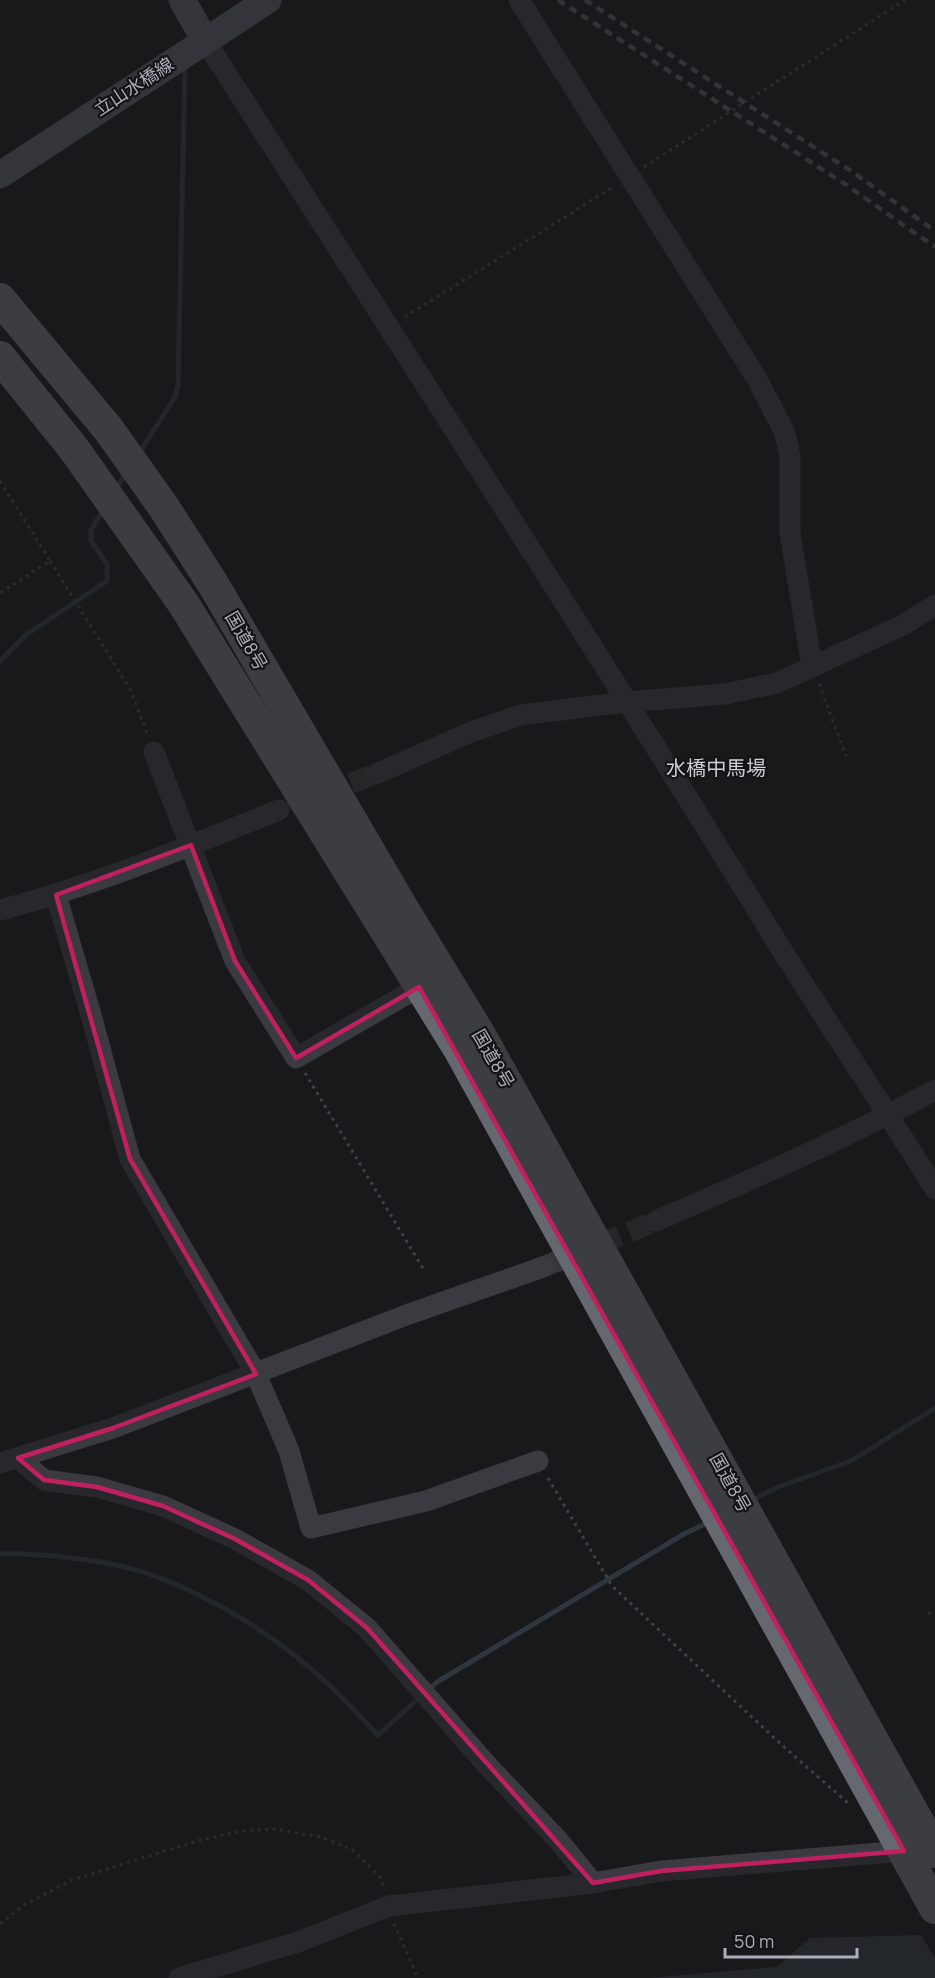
<svg xmlns="http://www.w3.org/2000/svg" width="935" height="1978" font-family="Manrope,'Noto Sans JP',sans-serif">
	<rect width="100%" height="100%" fill="#19191b"/>
	<path fill="#2f363f" d="M 921,1935 L 935,1958 L 935,1978 L 648,1978 L 777,1967 L 810,1938 Z"/>
	<g fill="none" stroke-linecap="round" stroke-linejoin="round">
		<path stroke="#2f363f" stroke-width="5" d="M 138,455 L 175,397 L 178,386 L 185,65
			M 115,490 L 126,473
			M 0,661 L 26,635 L 107,581 L 107,564 L 91,541 L 91,530 L 104,508
			M 750,1501 L 778,1487 L 851,1461 L 935,1408
			M 0,1554 C 18,1553 36,1555 55,1556 C 84,1559 121,1564 149,1574 C 214,1597 276,1636 327,1683 C 345,1699 361,1718 378,1735 L 420,1697
			M 427,1691 L 437,1682 L 684,1534 L 709,1522"/>
		<path stroke="#36373b" stroke-width="21" stroke-dasharray="21 10" stroke-linecap="butt" d="M 322,794 L 376,774
			M 543,1267 L 656,1221"/>
		<path stroke="#404147" stroke-width="3" stroke-dasharray="3 4.5" stroke-linecap="butt" d="M 644,167 L 905,0
			M 405,317 L 613,187
			M 0,481 L 50,561 L 0,593
			M 50,561 L 130,689 L 148,736
			M 819,684 L 846,756
			M 305,1073 L 424,1270
			M 548,1478 L 612,1586 L 785,1748 L 848,1803
			M 928,1614 L 935,1611
			M 0,1924 L 24,1905 L 72,1880 L 200,1840 L 243,1831 L 275,1829 L 321,1837 L 353,1850 L 381,1878 L 384,1889
			M 394,1924 L 418,1978"/>
		<path stroke="#3a3a40" stroke-width="21" d="M 519,0 L 757,379 L 785,433 L 790,457 L 790,533 L 812,666
			M 205,40 C 391,332 580,623 762,918 C 818,1009 878,1098 935,1189
			M 154,752 L 235,961 L 296,1058 L 419,987
			M 376,774 L 471,732 L 521,715 L 626,702 L 725,694 L 777,683 L 903,625 L 935,605
			M 56,895 L 91,1015 L 130,1159 L 256,1374 L 289,1451 L 311,1528 L 426,1501 L 538,1461
			M 0,910 C 96,885 187,847 279,810
			M 656,1221 C 751,1180 844,1139 935,1090
			M 18,1458 L 44,1480 L 97,1487 L 163,1506 L 235,1539 L 308,1580 L 367,1628 L 487,1765 L 559,1841 L 593,1883
			M 0,1463 L 113,1428 L 409,1314 L 543,1267
			M 179,1978 L 298,1942 L 389,1906 L 593,1883 L 661,1871 L 904,1851"/>
		<path stroke="#56575f" stroke-width="27" d="M 182,0 L 205,40
			M 0,175 L 268,0"/>
		<path stroke="#666870" stroke-width="32" d="M 0,299 L 109,430 L 163,506 L 213,584 L 402,907 L 480,1035 L 935,1852
			M 0,357 L 74,449 L 183,603 L 459,1049 L 935,1908"/>
		<path stroke="#515259" stroke-width="4.5" stroke-dasharray="8 6" stroke-linecap="butt" d="M 558,0 L 845,184 L 935,247
			M 585,0 L 851,171 L 935,231"/>
	</g>
	<path d="M0 0H935V1978H0ZM 191,845 L 235,961 L 296,1058 L 419,987 L 904,1851 L 661,1871 L 593,1883 L 367,1628 L 308,1580 L 235,1539 L 163,1506 L 97,1487 L 44,1480 L 18,1458 L 113,1428 L 256,1374 L 130,1159 L 56,895 Z" fill="#19191b" fill-opacity=".55" fill-rule="evenodd"/>
	<path fill="none" stroke="#c12060" stroke-width="4.5" stroke-linejoin="round" d="M 191,845 L 235,961 L 296,1058 L 419,987 L 904,1851 L 661,1871 L 593,1883 L 367,1628 L 308,1580 L 235,1539 L 163,1506 L 97,1487 L 44,1480 L 18,1458 L 113,1428 L 256,1374 L 130,1159 L 56,895 Z"/>
	<g text-anchor="middle" stroke-width="4.5" stroke-linejoin="round" paint-order="stroke">
		<g font-size="18" fill="#acaeba" stroke="#141416">
			<text transform="translate(134 87) rotate(-33)" y="6">立山水橋線</text>
			<text transform="translate(246 641) rotate(60)" y="6">国道8号</text>
			<text transform="translate(493 1059) rotate(60)" y="6">国道8号</text>
			<text transform="translate(730 1483) rotate(61)" y="6">国道8号</text>
		</g>
		<g font-size="20" fill="#cdced6" stroke="#141416">
			<text x="716" y="775">水橋中馬場</text>
		</g>
	</g>
	<path d="M725 1948v9h132v-9" fill="none" stroke="#acaeba" stroke-width="3"/>
	<text x="734" y="1948" font-size="18" fill="#acaeba" stroke="#141416" stroke-width="4.5" paint-order="stroke">50 m</text>
</svg>
